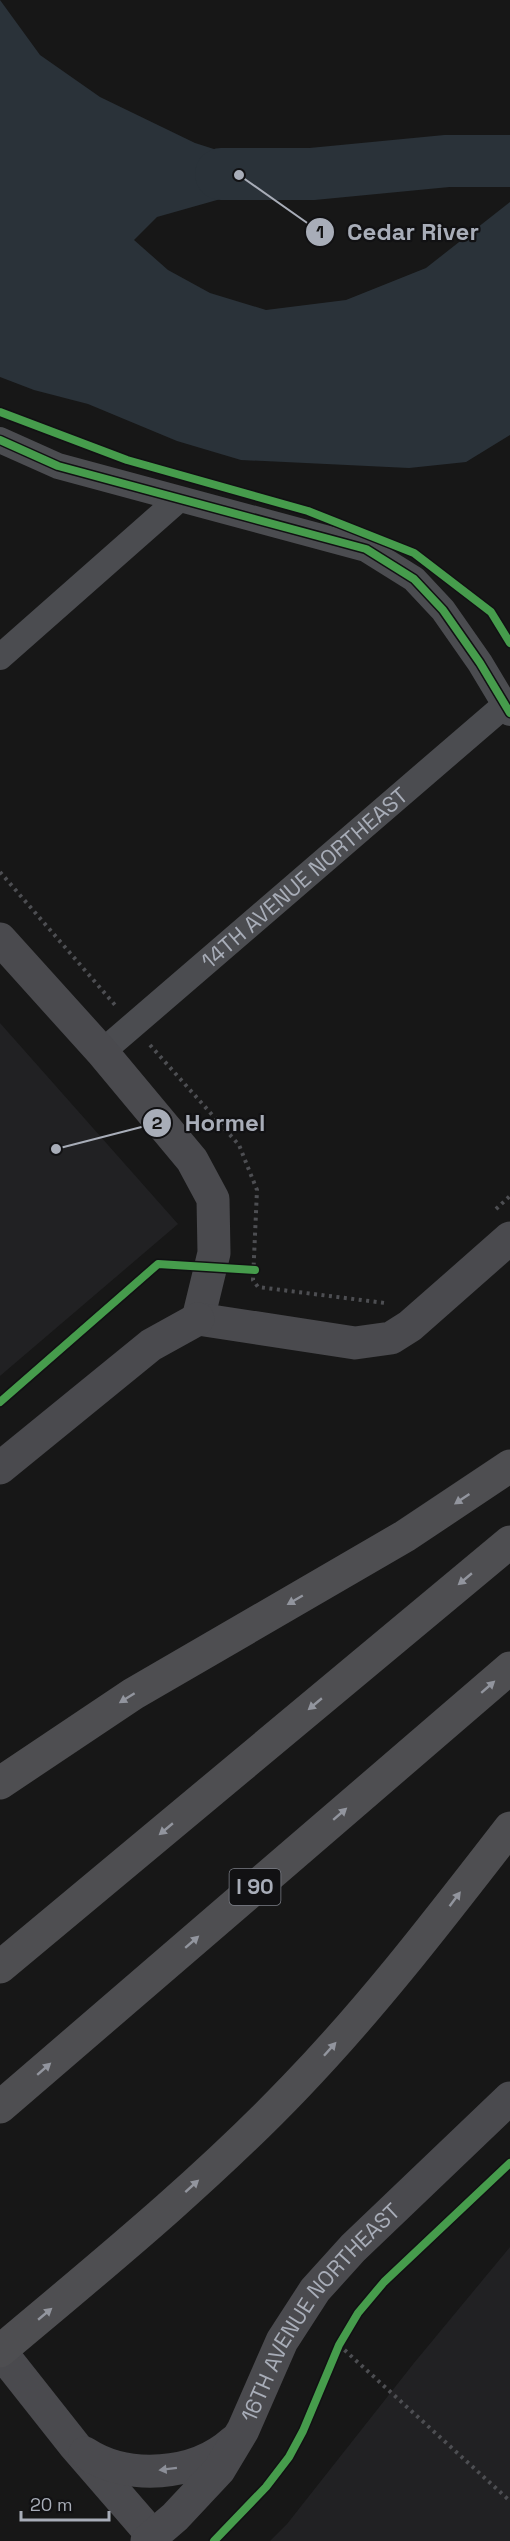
<svg xmlns="http://www.w3.org/2000/svg" width="510" height="2541" font-family="'Space Grotesk',sans-serif">
	<rect width="100%" height="100%" fill="#171717"/>
	<path fill="#212123" d="M 0,1023 L 178,1224 L 0,1376 Z
		M 510,2247 L 510,2541 L 270,2541 L 287,2524 L 414,2363 Z"/>
	<path fill="#2a3239" d="M 0,0 L 40,55 L 100,97 L 195,143 L 292,174 L 217,200 L 157,217 L 134,240 L 168,270 L 210,293 L 266,310 L 346,300 L 426,268 L 510,202 L 510,435 L 466,462 L 409,468 L 241,460 L 177,441 L 88,404 L 34,390 L 0,377 Z"/>
	<g fill="none" stroke-linecap="round" stroke-linejoin="round">
		<path stroke="#2a3239" stroke-width="52" d="M 221,174 L 312,174 L 447,161 L 510,161"/>
		<path stroke="#4d4e52" stroke-width="4" stroke-dasharray="3 4.5" stroke-linecap="butt" d="M 0,872 L 115,1005
			M 150,1045 L 239,1145 L 257,1190 L 253,1280 L 258,1287 L 385,1303
			M 496,1209 L 510,1196
			M 339,2345 L 510,2501"/>
		<g stroke="#4b4c50" stroke-width="26">
			<path d="M 0,440 L 58,466 L 366,549 L 414,579 L 443,610 L 480,663 L 510,713"/>
			<path d="M 0,657 L 178,500"/>
			<path id="s1" d="M 102,1052 L 506,704"/>
		</g>
		<g stroke="#4a4a4e" stroke-width="33">
			<path d="M 0,939 L 102,1052 L 192,1160 L 213,1199 L 214,1253 L 198,1319"/>
			<path d="M 198,1319 L 355,1343 L 391,1338 L 410,1326 L 510,1238"/>
			<path d="M 0,1468 L 151,1345 L 198,1319"/>
			<path d="M 0,2351 L 75,2446 L 153,2536"/>
			<path d="M 85,2453 C 128,2481 195,2476 233,2442"/>
			<path id="s2" d="M 147,2541 L 175,2517 L 219,2470 L 243,2430 L 282,2341 L 315,2290 L 353,2248 L 510,2098"/>
		</g>
		<path stroke="#4e4e51" stroke-width="33" d="M 0,1783 L 133,1694 L 405,1536 L 510,1466
			M 0,1967 L 510,1542
			M 0,2107 L 510,1668
			M 0,2351 C 101,2266 203,2183 295,2087 C 373,2006 441,1917 510,1828"/>
		<g stroke="#111113" stroke-width="11">
			<path id="cycleway" d="M 0,412 L 127,460 L 308,511 L 414,553 L 491,612 L 510,643
				M 0,440 L 58,466 L 366,549 L 414,579 L 443,610 L 480,663 L 510,713
				M 0,1402 L 158,1264 L 255,1270
				M 214,2541 L 266,2487 L 289,2457 L 303,2431 L 339,2345 L 358,2313 L 384,2282 L 510,2163"/>
		</g>
		<use href="#cycleway" stroke="#469c4c" stroke-width="8"/>
	</g>
	<defs><path id="oneway-solid" d="M-6-.8H1V-3.2L6.5 0L1 3.2V.8H-6Z" transform="scale(1.5)"/></defs>
	<g fill="#92959e">
		<use href="#oneway-solid" transform="translate(462 1499) rotate(146)"/>
		<use href="#oneway-solid" transform="translate(465 1579) rotate(140)"/>
		<use href="#oneway-solid" transform="translate(295 1600) rotate(150)"/>
		<use href="#oneway-solid" transform="translate(488 1687) rotate(-41)"/>
		<use href="#oneway-solid" transform="translate(127 1698) rotate(148)"/>
		<use href="#oneway-solid" transform="translate(315 1704) rotate(140)"/>
		<use href="#oneway-solid" transform="translate(340 1814) rotate(-41)"/>
		<use href="#oneway-solid" transform="translate(166 1829) rotate(140)"/>
		<use href="#oneway-solid" transform="translate(455 1899) rotate(-53)"/>
		<use href="#oneway-solid" transform="translate(192 1942) rotate(-41)"/>
		<use href="#oneway-solid" transform="translate(330 2049) rotate(-48)"/>
		<use href="#oneway-solid" transform="translate(44 2069) rotate(-41)"/>
		<use href="#oneway-solid" transform="translate(192 2186) rotate(-42)"/>
		<use href="#oneway-solid" transform="translate(45 2314) rotate(-40)"/>
	</g>
	<use fill="#8c8f98" href="#oneway-solid" transform="translate(168 2469) rotate(173)"/>
	<g text-anchor="middle" stroke-width="4.5" stroke-linejoin="round" paint-order="stroke">
		<rect fill="#111113" stroke="#7b7e86" stroke-width="1.5" x="229.5" y="1869" width="51" height="36" rx="4.5"/>
		<g font-size="21" font-weight="bold" fill="#a8adb8">
			<text x="255" y="1894">I 90</text>
		</g>
		<g font-size="22" fill="#a8adb8" stroke="#111113">
			<text dy="8" stroke="none"><textPath href="#s1" startOffset="267">14TH AVENUE NORTHEAST</textPath></text>
			<text dy="8" stroke="none"><textPath href="#s2" startOffset="290">16TH AVENUE NORTHEAST</textPath></text>
		</g>
	</g>
	<path fill="none" stroke="#a8adb8" stroke-width="2" d="M239 175L320 232M56 1149L157 1123"/>
	<g fill="#a8adb8" stroke="#111113" stroke-width="2">
		<circle cx="239" cy="175" r="6"/>
		<circle cx="56" cy="1149" r="6"/>
		<circle cx="320" cy="232" r="15"/>
		<circle cx="157" cy="1123" r="15"/>
	</g>
	<g font-size="18" text-anchor="middle" font-weight="bold" fill="#111">
		<text x="320" y="238">1</text>
		<text x="157" y="1129">2</text>
	</g>
	<g font-size="24" text-anchor="middle" font-weight="bold" fill="#a8adb8" stroke="#111113" stroke-width="4.5" stroke-linejoin="round" paint-order="stroke">
		<text x="413" y="240">Cedar River</text>
		<text x="225" y="1131">Hormel</text>
	</g>
	<path d="M21 2511v9h88v-9" fill="none" stroke="#a8adb8" stroke-width="3"/>
	<text x="30" y="2511" font-size="18" fill="#a8adb8" stroke="#111113" stroke-width="4.5" paint-order="stroke">20 m</text>
</svg>
